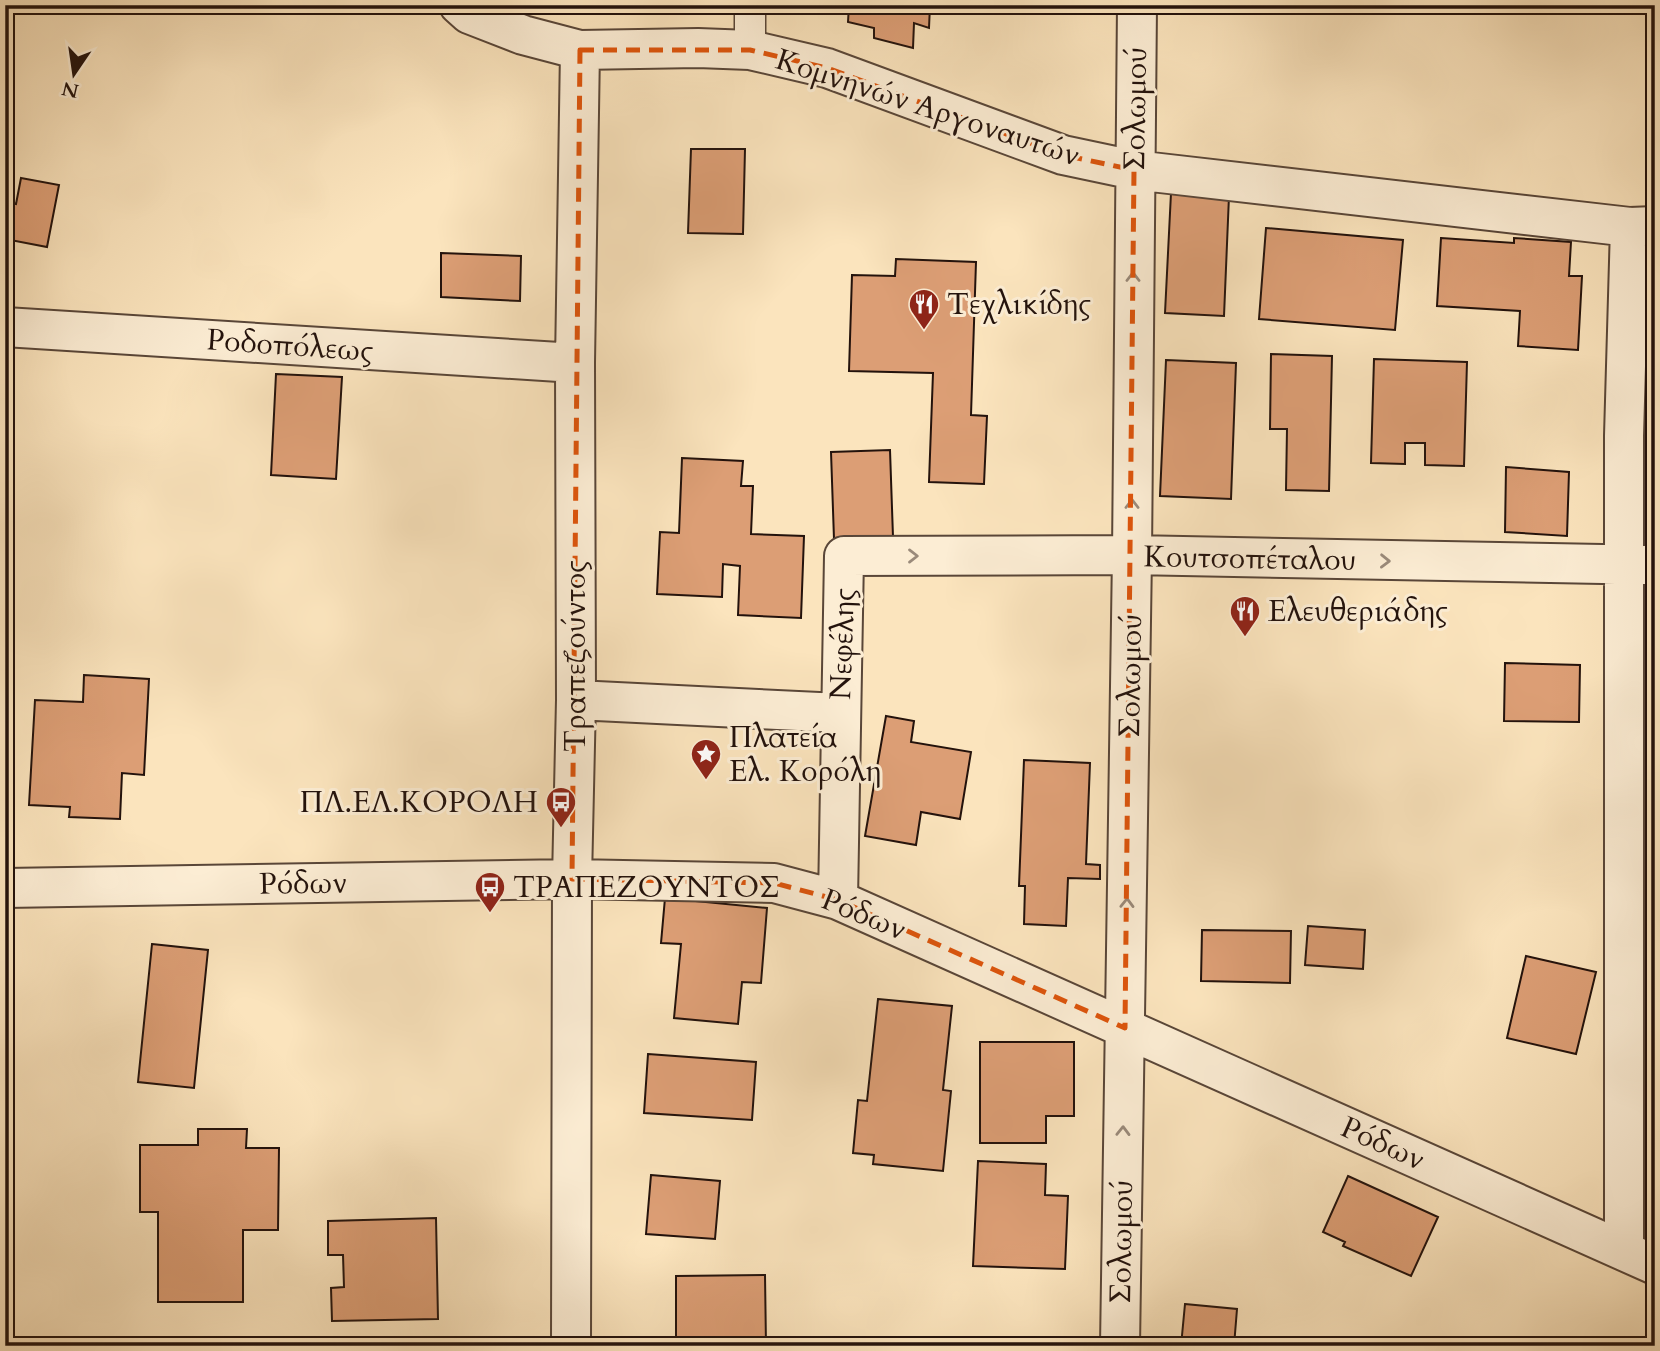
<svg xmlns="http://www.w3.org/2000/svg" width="1660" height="1351" font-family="Cardo,serif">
	<rect width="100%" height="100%" fill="#fbe4bd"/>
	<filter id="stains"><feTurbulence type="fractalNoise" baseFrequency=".00286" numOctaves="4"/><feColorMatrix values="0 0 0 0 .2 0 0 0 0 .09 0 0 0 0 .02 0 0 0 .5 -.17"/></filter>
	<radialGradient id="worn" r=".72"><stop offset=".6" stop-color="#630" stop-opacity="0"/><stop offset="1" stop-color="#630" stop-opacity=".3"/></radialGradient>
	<path fill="#dc9e75" stroke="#23120c" stroke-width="2" d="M 849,5 L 930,5 L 929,28 L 914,23 L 913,48 L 874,38 L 874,28 L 848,22 Z
		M 691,149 L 745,149 L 743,234 L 688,233 Z
		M 21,178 L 59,185 L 47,247 L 5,239 L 5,202 L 16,204 Z
		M 1171,193 L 1229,196 L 1224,316 L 1165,313 Z
		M 1266,228 L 1403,240 L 1395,330 L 1259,319 Z
		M 1441,238 L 1514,243 L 1514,238 L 1571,242 L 1569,276 L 1582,276 L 1578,350 L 1518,346 L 1520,311 L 1437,306 Z
		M 441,253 L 521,256 L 520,301 L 441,297 Z
		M 896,259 L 976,262 L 971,415 L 987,416 L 984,484 L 929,482 L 933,373 L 849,371 L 852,275 L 895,276 Z
		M 1271,354 L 1332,356 L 1329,491 L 1286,490 L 1287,429 L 1270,429 Z
		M 1374,359 L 1467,362 L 1464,466 L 1425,465 L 1425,443 L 1405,443 L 1405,464 L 1371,463 Z
		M 1166,360 L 1236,363 L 1231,499 L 1160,496 Z
		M 276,374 L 342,377 L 336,479 L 271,475 Z
		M 890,450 L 893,537 L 834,539 L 831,452 Z
		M 682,458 L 743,461 L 741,486 L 753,486 L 751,534 L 804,536 L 801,618 L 738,615 L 740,566 L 723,564 L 722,597 L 657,594 L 660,532 L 679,533 Z
		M 1506,467 L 1569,472 L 1567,536 L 1505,532 Z
		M 1505,663 L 1580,665 L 1579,722 L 1504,721 Z
		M 84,675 L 149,679 L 144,775 L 122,773 L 120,819 L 69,817 L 70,807 L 29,805 L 35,700 L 83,702 Z
		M 886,716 L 914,721 L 911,742 L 971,752 L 960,819 L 921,812 L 916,845 L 865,836 Z
		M 1024,760 L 1090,763 L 1086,864 L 1100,865 L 1100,879 L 1068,878 L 1066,926 L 1024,924 L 1025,886 L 1019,886 Z
		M 665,898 L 767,908 L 761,983 L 742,982 L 738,1024 L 674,1018 L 681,944 L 661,943 Z
		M 1308,926 L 1365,930 L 1363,969 L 1305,965 Z
		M 1202,930 L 1291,931 L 1290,983 L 1201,981 Z
		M 152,944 L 208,950 L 194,1088 L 138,1082 Z
		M 1526,956 L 1596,972 L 1576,1054 L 1507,1038 Z
		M 878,999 L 952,1006 L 943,1090 L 951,1091 L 943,1171 L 873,1164 L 874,1155 L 853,1153 L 858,1100 L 867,1101 Z
		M 980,1042 L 1074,1042 L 1074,1116 L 1046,1116 L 1046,1143 L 980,1143 Z
		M 648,1054 L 756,1062 L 752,1120 L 644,1113 Z
		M 198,1129 L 247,1129 L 246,1148 L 279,1148 L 278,1230 L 243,1230 L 243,1302 L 158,1302 L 158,1212 L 140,1212 L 140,1145 L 198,1145 Z
		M 978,1161 L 1046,1164 L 1045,1195 L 1068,1196 L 1065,1269 L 973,1266 Z
		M 651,1175 L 720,1181 L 715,1239 L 646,1234 Z
		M 1348,1176 L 1438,1217 L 1411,1276 L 1343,1246 L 1345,1242 L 1323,1232 Z
		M 436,1218 L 438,1319 L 332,1321 L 331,1288 L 344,1287 L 343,1255 L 328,1255 L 328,1221 Z
		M 765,1275 L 766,1346 L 676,1346 L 676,1276 Z
		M 1185,1304 L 1237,1309 L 1234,1346 L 1181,1346 Z"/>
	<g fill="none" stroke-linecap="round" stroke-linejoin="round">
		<g stroke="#594638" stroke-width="33">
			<path id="pedestrian" d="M 750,50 L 750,5"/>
		</g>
		<g stroke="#594638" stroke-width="42">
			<path id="minor" d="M 459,5 L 469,14 L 523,35 L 580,50 L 698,48 L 750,50 L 827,68 L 1063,155 L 1134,170 L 1630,227 L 1655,226
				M 5,327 L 575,363
				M 576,700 L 840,713
				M 5,888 L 572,879 L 774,883 L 838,900 L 1655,1265
				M 838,900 L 844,556 L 1132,555 L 1655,565
				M 1624,1251 L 1624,436 L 1630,227
				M 571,1346 L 572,879 L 576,700 L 575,363 L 580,50
				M 1120,1346 L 1132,555 L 1137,5"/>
		</g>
		<use href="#pedestrian" stroke="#fcedd4" stroke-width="30"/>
		<use href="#minor" stroke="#fcedd4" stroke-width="38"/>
	</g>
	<defs><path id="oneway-chevron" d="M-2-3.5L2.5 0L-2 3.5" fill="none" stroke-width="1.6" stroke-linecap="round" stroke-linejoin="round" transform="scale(1.75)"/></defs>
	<g stroke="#9a8a7a">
		<use href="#oneway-chevron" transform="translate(1133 277) rotate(-90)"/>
		<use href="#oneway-chevron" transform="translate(1132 504) rotate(-90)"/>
		<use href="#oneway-chevron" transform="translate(913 556)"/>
		<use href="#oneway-chevron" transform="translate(1385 561) rotate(1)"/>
		<use href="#oneway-chevron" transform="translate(1127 903) rotate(-89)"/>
		<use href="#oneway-chevron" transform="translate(1123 1131) rotate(-89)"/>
	</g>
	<path fill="none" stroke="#de550c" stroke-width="5" stroke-dasharray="14 9" stroke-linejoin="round" d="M 580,50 L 750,50 L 827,68 L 1063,155 L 1134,170 L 1125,1028 L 838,900 L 774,883 L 572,879 Z"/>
	<defs>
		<g id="restaurant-pin" transform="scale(1.575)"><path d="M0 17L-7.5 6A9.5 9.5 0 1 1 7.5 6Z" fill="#8f2418" stroke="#fcedd4"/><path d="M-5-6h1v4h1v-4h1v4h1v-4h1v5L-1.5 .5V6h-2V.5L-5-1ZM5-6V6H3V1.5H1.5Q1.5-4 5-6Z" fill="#fff"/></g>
		<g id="sight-pin" transform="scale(1.575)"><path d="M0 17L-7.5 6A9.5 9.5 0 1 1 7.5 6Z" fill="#8f2418" stroke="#fcedd4"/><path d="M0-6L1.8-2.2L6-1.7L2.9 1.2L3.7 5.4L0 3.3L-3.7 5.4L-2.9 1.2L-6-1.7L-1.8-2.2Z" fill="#fff"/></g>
		<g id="bus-pin" transform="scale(1.575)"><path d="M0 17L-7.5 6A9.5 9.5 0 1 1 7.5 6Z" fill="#8f2418" stroke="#fcedd4"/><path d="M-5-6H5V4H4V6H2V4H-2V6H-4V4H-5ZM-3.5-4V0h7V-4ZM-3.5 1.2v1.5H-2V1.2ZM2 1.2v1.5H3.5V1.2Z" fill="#fff"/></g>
	</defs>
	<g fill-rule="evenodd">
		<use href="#restaurant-pin" x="924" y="304"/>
		<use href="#restaurant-pin" x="1245" y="611"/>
		<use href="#sight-pin" x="706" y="754"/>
		<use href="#bus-pin" x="561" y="802"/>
		<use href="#bus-pin" x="490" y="887"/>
	</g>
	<g text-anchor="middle" stroke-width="6" stroke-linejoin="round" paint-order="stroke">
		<g font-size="30" fill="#23120c" stroke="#fcedd4">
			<text transform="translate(928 107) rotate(18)" y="10">Κομνηνών Αργοναυτών</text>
			<text transform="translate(1135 109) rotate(-89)" y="10">Σολωμού</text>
			<text transform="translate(290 345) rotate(4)" y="10">Ροδοπόλεως</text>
			<text transform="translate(1250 558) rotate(1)" y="10">Κουτσοπέταλου</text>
			<text transform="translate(842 644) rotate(-88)" y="10">Νεφέλης</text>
			<text transform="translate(575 656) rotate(-90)" y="10">Τραπεζούντος</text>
			<text transform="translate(1130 676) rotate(-89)" y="10">Σολωμού</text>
			<text transform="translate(303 883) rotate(-1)" y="10">Ρόδων</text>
			<text transform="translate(864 914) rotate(22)" y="10">Ρόδων</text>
			<text transform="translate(1383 1143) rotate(24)" y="10">Ρόδων</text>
			<text transform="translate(1121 1242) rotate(-89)" y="10">Σολωμού</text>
		</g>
		<g font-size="30" fill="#23120c" stroke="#fcedd4" text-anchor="start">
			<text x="947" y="314">Τεχλικίδης</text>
			<text x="1268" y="621">Ελευθεριάδης</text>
			<text x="729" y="747">Πλατεία<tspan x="729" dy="34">Ελ. Κορόλη</tspan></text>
			<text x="538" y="812" text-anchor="end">ΠΛ.ΕΛ.ΚΟΡΟΛΗ</text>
			<text x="513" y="897">ΤΡΑΠΕΖΟΥΝΤΟΣ</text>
		</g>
	</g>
	<rect width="1660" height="1351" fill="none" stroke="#fbe4bd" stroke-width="28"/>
	<rect x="7" y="7" width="1646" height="1337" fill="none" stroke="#23120c" stroke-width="3.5"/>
	<rect x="14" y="14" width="1632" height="1323" fill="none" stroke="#23120c" stroke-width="2"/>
	<g transform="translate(74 74) rotate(193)" stroke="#fcedd4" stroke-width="5" paint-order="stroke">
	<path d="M0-5L12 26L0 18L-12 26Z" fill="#23120c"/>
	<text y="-10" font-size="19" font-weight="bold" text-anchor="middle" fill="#23120c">N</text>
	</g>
	<rect width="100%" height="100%" filter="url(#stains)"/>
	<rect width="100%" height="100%" fill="url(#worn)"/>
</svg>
